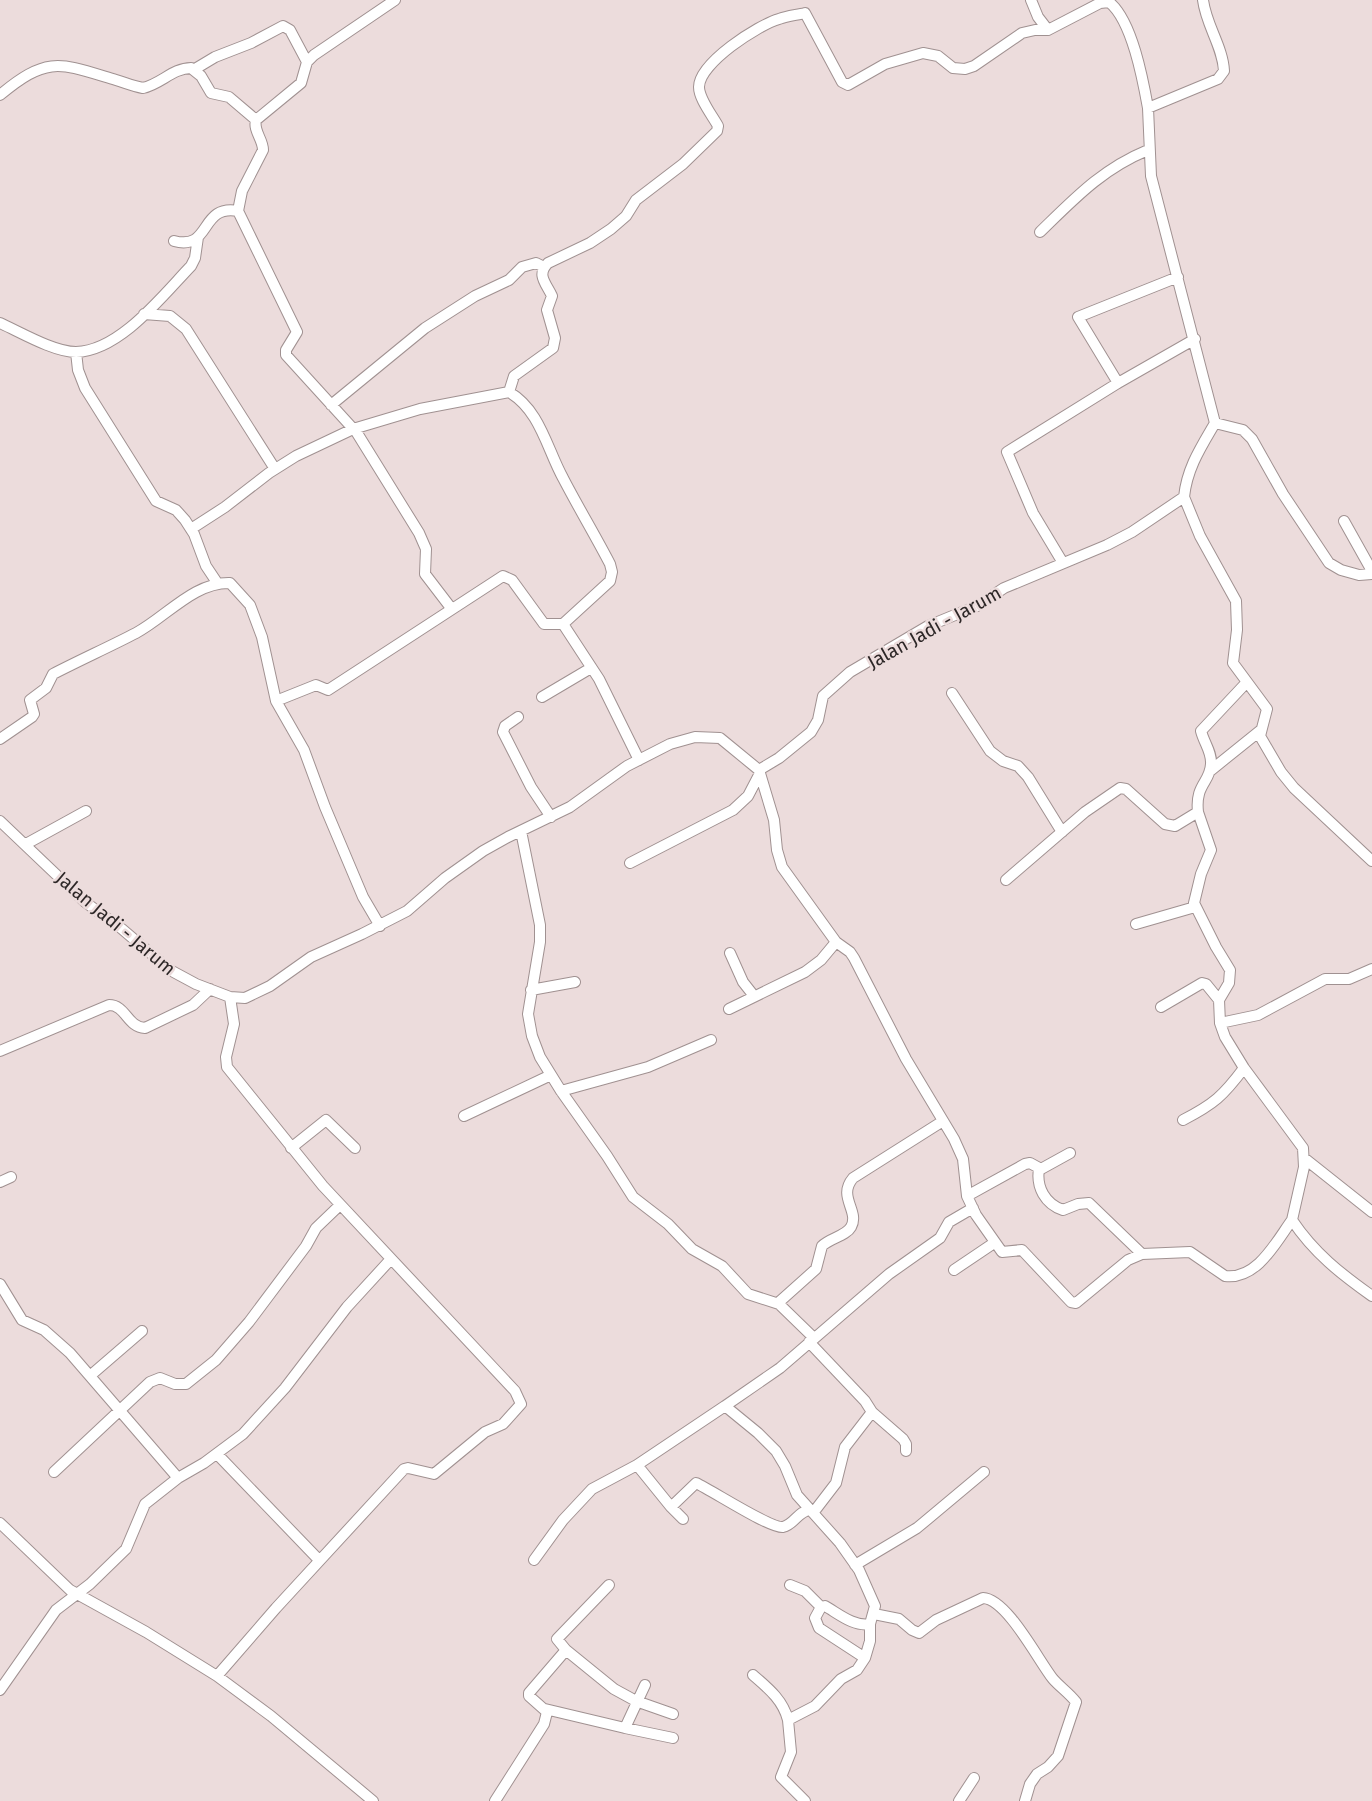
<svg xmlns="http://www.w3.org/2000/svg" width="1372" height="1801" font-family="'Fira Sans',sans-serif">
	<rect width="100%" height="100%" fill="#ecdcdc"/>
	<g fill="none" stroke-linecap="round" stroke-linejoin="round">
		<g stroke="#a09191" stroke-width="12">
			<path id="minor" d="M 395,0 L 314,55 L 307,62 L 301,83 L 256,120 C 253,131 263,139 263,150 L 242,191 L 238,211 L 297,332 L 286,350 L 286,355 L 357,433 L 419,533 L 426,549 L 425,574 L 451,608
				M 1031,0 L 1038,17 L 1048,30
				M 195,69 L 215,57 L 251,43 L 283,26 L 290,30 L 307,62
				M 0,95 C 48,55 60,63 116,80 C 126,83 133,86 143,88 C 161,84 173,68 191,68 L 201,76 L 211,93 L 229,97 L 256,120
				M 1040,232 C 1075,198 1102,169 1148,150
				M 174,241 C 212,251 199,204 238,211
				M 144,314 L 170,316 L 186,329 L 275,469
				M 0,323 C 20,332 54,352 76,352 C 120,351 163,295 191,266 L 195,258 L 198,237
				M 76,352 L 78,370 L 85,388 L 156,501 L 176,510 L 185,520 L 194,534 L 206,566 L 218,584
				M 1118,383 L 1078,317 L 1178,277
				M 509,392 L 514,376 L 553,348 L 555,338 L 547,310 L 552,296 C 546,283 536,275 548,263 L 590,243 L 611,229 L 626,216 L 636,200 L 683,164 L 717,131 L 718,126 C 712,115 699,99 699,87 C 699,63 758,25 779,19 C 787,16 797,15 805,13 L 842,82 L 848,85 L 885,64 L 923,53 L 938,56 L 953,68 L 965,69 L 974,66 L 1022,33 L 1035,30 L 1048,30 L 1100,3 L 1109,2 C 1132,20 1143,80 1148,108
				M 331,405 L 425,328 L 475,296 L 509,280 L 522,267 L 536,263 L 544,267
				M 1215,423 L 1243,430 L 1252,439 L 1283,494 L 1329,563 L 1341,570 L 1359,575 L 1372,574
				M 1184,497 L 1200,536 L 1236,601 L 1237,630 L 1233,663 L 1267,709 L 1260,736 L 1281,772 L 1294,788 L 1372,861
				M 1344,521 L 1372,571
				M 191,529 L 225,507 L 269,473 L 296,456 L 353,429 L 420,409 L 509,392 C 540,410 547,449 563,478 C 578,507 595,535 610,564 L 612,572 L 610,581 L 563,624 L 599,679 L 639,760
				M 1063,563 L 1033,513 L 1007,452 L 1118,383 L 1195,339
				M 952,693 L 990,751 L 1003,761 L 1018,766 L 1028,777 L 1062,832
				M 542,697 L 591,668
				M 276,701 L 316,685 L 328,690 L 503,576 L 512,580 L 544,624 L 563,624
				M 518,717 L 505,726 L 503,732 L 531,787 L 551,817
				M 0,739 L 32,717 L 34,714 L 30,700 L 46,688 L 53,674 C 80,660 109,647 136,633 C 166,617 194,582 230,583 L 250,605 L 262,637 L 276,701 L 304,750 L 325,807 L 363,897 L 380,926
				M 759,770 L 774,820 L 777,850 L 782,867 L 836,942 L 850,952 L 854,958 L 906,1059 L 954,1139 L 963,1159 L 967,1196 L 976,1215 L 1002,1252 L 1022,1250 L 1071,1302 L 1076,1303 L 1128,1260 L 1142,1254 L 1190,1252 L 1225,1276 C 1257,1280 1276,1242 1292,1220 C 1314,1253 1341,1274 1372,1296
				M 1210,771 L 1261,730
				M 1198,812 C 1195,784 1210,783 1211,764 C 1212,752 1204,743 1201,731 L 1247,682
				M 0,821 L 85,902 L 122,929 L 170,970 L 196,984 L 230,997 L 245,998 L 270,986 L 311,957 L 362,934 L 407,911 L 445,878 L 483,851 L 508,837 L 570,807 L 627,766 L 670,744 L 695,737 L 720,738 L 759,770 L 779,758 L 811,732 L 818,720 L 823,696 L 850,672 L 928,626 L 977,606 L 1004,588 L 1107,545 L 1132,532 L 1184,497 C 1187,468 1201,447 1215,423 L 1151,176 L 1148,108 L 1218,79 L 1224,71 C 1223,47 1206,25 1203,0
				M 521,831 L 540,925 L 540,942 L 528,1014 L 532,1036 L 540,1057 L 561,1091 L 607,1156 L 633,1197 L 668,1224 L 692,1249 L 722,1266 L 748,1294 L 779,1304 L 814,1338
				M 26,844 L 86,811
				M 630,863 L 733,810 L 748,796 L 760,773
				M 1006,880 L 1085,812 L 1120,788 L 1126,789 L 1165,824 L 1175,826 L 1198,812 L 1211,850 L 1201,874 L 1194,903 L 1216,947 L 1230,970 L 1229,983 L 1219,1000 L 1220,1023 L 1225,1037 L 1244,1068 L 1303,1148 L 1304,1167 L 1292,1220
				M 1136,924 L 1195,907
				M 730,953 L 743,982 L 754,996
				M 531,990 L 575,982
				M 1161,1007 L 1202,983 L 1206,984 L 1219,1000
				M 729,1009 L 805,972 L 821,960 L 836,942
				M 1220,1023 L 1258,1015 L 1325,979 L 1349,979 L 1372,969
				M 0,1051 L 109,1005 C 126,1005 127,1027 145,1028 L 193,1005 L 210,989
				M 561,1091 L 648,1067 L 711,1040
				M 464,1116 L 551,1075
				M 1183,1120 C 1214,1104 1223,1096 1244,1068
				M 291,1148 L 326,1120 L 355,1148
				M 1304,1158 L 1372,1212
				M 1039,1169 C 1036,1187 1045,1204 1063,1210 L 1078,1204 L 1089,1203 L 1142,1254
				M 0,1182 L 11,1177
				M 967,1196 L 1025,1164 L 1030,1163 L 1041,1169 L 1070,1153
				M 954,1270 L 994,1243
				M 0,1284 L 22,1320 L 44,1330 L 70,1353 L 178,1478 L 145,1504 L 126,1549 L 90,1584 L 56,1610 L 0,1690
				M 778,1303 L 816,1269 L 822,1246 C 830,1238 846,1236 851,1227 C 860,1211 837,1197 853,1178 L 943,1121
				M 809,1342 L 865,1401 L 872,1412 L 845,1447 L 836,1483 L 813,1513
				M 91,1375 L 142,1331
				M 872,1412 L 903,1439 L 906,1444 L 906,1451
				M 217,1454 L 319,1560
				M 54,1472 L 150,1382 L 160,1378 L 175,1384 L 186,1384 L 216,1360 L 249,1322 L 306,1246 L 316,1228 L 340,1205
				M 178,1478 L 204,1463 L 243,1434 L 285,1388 L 347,1307 L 391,1259
				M 671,1507 L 696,1483 C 713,1491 771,1529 783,1527 C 795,1524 798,1511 810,1510
				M 683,1519 L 671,1507 L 637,1465 L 725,1406
				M 0,1523 L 70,1590 L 146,1632 L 217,1676 L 271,1716 L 373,1801
				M 534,1560 L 563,1520 L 592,1489 L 637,1465
				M 855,1565 L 917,1528 L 984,1472
				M 790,1585 L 805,1591 L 821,1607
				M 874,1614 L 899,1619 L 912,1630 L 919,1633 L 936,1620 L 983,1598 C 1007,1599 1038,1660 1053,1679 C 1060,1687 1069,1693 1076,1702 L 1058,1756 L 1048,1767 L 1037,1774 L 1030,1784 L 1025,1801
				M 566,1650 L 614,1689 L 636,1701 L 673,1714
				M 865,1658 L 870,1641 L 870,1624
				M 753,1675 C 768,1688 783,1700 788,1720
				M 217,1676 L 276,1608 L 404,1469 L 408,1468 L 434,1474 L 485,1432 L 503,1424 L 521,1404 L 515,1391 L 323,1186 L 227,1067 L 226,1057 L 234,1024 L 230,997
				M 645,1685 L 625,1728 L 673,1738
				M 545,1709 L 625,1728
				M 495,1801 L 544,1724 L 547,1712 L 529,1696 L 529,1693 L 566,1650 L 557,1639 L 609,1585
				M 805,1801 L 781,1777 L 791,1752 L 788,1720 L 815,1706 L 841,1679 L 857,1670 L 865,1658 L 819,1628 L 815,1618 L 821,1607 L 825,1606 C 839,1614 854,1627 870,1624 L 875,1606 L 859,1570 L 840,1543 L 797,1495 L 785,1466 L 776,1451 L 758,1433 L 725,1406 L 780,1368 L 889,1274 L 940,1238 L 949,1222 L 973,1208
				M 959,1801 L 974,1778"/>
		</g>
		<use href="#minor" stroke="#fff" stroke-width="10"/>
	</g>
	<g text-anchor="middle" stroke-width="5" stroke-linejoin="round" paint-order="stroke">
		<g font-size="19" fill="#2d2727" stroke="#ecdcdc">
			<text transform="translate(934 627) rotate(-29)" y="7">Jalan Jadi - Jarum</text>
			<text transform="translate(116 923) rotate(40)" y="7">Jalan Jadi - Jarum</text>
		</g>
	</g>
</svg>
